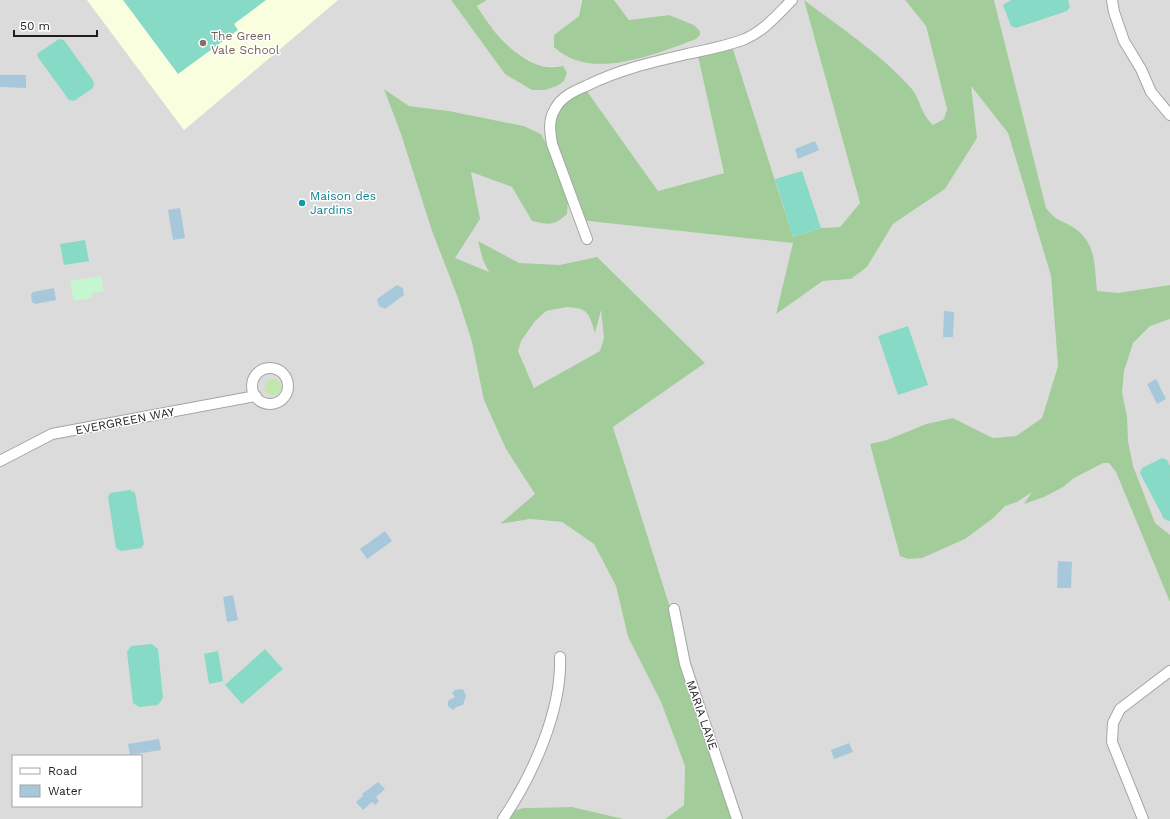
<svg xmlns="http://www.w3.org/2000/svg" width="1170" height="819" font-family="'Work Sans',sans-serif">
	<rect width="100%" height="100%" fill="#efede5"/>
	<path fill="#dcdbdb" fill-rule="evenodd" d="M 0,0 L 87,0 L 184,130 L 338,0 L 451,0 L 505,74 L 563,66 L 542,67 L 515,53 L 490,27 L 477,5 L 487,0 L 581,0 L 579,16 L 554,35 L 694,25 L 669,15 L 629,20 L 614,0 L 905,0 L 926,26 L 947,109 L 944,119 L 937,124 L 933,125 L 925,118 L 913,90 L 870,50 L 804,0 L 860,203 L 840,227 L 821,228 L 793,237 L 697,52 L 724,173 L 658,191 L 584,87 L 579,220 L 794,243 L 776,313 L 824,281 L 851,279 L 867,267 L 893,224 L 945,189 L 977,138 L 970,85 L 1008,133 L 1051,276 L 1058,366 L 1042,418 L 1016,436 L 993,438 L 953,418 L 926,424 L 887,440 L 870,444 L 1105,446 L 994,0 L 1170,0 L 1170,819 L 737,819 L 613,427 L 597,258 L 604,338 L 600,351 L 534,389 L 507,324 L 464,304 L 535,494 L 501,524 L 530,519 L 562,522 L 594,544 L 616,586 L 628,637 L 661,702 L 685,766 L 684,805 L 665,819 L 624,819 L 572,807 L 524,808 L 503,819 L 0,819 ZM 384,89 L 409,106 L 449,111 L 524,126 L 541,134 L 547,145 L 568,197 L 532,221 L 512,187 L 471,172 ZM 13,756 L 141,756 L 141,806 L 13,806 Z"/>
	<path fill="#f9fedf" d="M 87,0 L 338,0 L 184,130 Z"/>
	<path fill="#c1e7ad" d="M265 387a8 8 0 1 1 16 0a8 8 0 1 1-16 0Z"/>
	<path fill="#a3cc9b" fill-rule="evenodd" d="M 451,0 L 487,0 L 477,6 C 492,31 512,56 541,66 C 548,68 556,67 563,66 L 567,73 L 564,81 L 557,86 L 545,90 L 532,90 L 505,74 Z
		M 582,0 L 614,0 L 629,20 L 669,15 L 694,25 L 700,31 L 700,35 L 696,39 C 656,54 590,82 554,47 L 554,35 L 579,16 Z
		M 804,0 C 841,28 881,54 912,89 C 921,101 920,113 933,125 L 944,119 L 947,109 L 926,26 L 905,0 L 994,0 L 1046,208 C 1055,220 1059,219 1071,226 C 1097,241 1094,265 1097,291 L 1118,293 L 1170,285 L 1170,319 L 1150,326 L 1133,343 L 1124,371 L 1122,392 L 1127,417 L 1128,441 L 1133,466 L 1155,523 L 1170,535 L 1170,602 L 1116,472 L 1109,463 L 1103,463 L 1074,478 L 1063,487 L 1044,497 L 1024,504 L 1032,492 L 1017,502 L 1005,506 L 992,519 L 965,539 L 922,558 L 908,559 L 900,556 L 870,444 L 887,440 L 926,424 L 953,418 L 993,438 L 1016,436 L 1042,418 L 1058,366 L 1051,276 L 1008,133 L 971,86 L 977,138 L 945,189 L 893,224 L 867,267 L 851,279 L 823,281 L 776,314 L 793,243 L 579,220 L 552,144 L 554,110 L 584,87 L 658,191 L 724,173 L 697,52 L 731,43 L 793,237 L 821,228 L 840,227 L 860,203 Z
		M 384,89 L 409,106 L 449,111 L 524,126 L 541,134 L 547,145 L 568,197 L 567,214 C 554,226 549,225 532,221 L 512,187 L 471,172 L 480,219 L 455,258 L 489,272 L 483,260 L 478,241 L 519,263 L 560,265 L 597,257 L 705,363 L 613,427 L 737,819 L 665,819 L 684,805 L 685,766 L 661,702 L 628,637 L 616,586 L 594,544 L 562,522 L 530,519 L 500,524 L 535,494 L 506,449 L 484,400 L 472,342 L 458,298 L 432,231 L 401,134 ZM 567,307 C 589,308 589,314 595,333 L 601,310 L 604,338 L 600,351 L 534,388 L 518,351 L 521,341 L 535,321 L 546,311 Z
		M 572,807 L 624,819 L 503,819 L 508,812 L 524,808 Z"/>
	<path fill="#c4f7cf" d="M 101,276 L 104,291 L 91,293 L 92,298 L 74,301 L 70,281 Z"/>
	<path fill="#86dac6" d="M 123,0 L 266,0 L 234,24 L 238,30 L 178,74 Z
		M 1011,0 L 1068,0 L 1070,7 L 1067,11 L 1016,28 L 1011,26 L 1003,5 Z
		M 59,39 L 64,40 L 94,82 L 93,88 L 74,101 L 69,100 L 37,56 L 38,53 Z
		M 802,171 L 821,228 L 793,237 L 775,179 Z
		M 85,240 L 89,261 L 64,265 L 60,244 Z
		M 908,326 L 928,385 L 898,395 L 878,336 Z
		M 1162,458 L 1167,460 L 1170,466 L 1170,521 L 1164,519 L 1140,473 L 1142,468 Z
		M 130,490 L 135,493 L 144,544 L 141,548 L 121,551 L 116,548 L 108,497 L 110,493 Z
		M 152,644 L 158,649 L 163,698 L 158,705 L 139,707 L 133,703 L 127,652 L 131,646 Z
		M 265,649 L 283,669 L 242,704 L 225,685 Z
		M 218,651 L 223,681 L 209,684 L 204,654 Z"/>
	<path fill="#a7c8db" d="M 0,75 L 26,75 L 26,88 L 0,87 Z
		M 815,141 L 819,150 L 798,159 L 795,149 Z
		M 180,208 L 185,238 L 173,240 L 168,210 Z
		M 397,285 L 403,288 L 404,295 L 385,309 L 379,306 L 377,299 Z
		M 54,288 L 56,300 L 35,304 L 32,302 L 31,295 L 33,292 Z
		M 944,311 L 954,312 L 953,337 L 943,337 Z
		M 1156,379 L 1166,399 L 1157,404 L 1147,384 Z
		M 385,531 L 392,541 L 367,559 L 360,549 Z
		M 1058,561 L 1072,562 L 1071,588 L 1057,588 Z
		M 233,595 L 238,620 L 227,622 L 223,597 Z
		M 463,689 L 466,696 L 463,705 L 456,707 L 453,710 L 448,706 L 448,701 L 455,697 L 452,693 L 455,690 Z
		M 159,739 L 161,750 L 130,755 L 128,744 Z
		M 849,743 L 853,752 L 834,759 L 831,750 Z
		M 378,782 L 385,789 L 376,797 L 379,801 L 375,805 L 372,802 L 363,810 L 356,802 L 363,796 L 362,794 Z"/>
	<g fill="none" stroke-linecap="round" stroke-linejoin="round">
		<g stroke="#a5a5a5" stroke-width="12">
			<path id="street" d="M 1112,0 L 1114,12 L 1124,41 L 1141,69 L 1151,92 L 1170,115
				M 587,239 L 552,144 C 550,132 548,120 555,109 C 561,97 574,91 586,86 C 618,70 652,62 687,54 C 706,50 727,46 745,39 C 764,31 778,14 792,0
				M252 386a18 18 0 1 1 36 0a18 18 0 1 1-36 0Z
				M 0,461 L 52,434 L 256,396
				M 674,609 L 685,664 L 737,819
				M 503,819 C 533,775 562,710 560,657
				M 1143,819 L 1112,742 L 1113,723 L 1120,709 L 1170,671"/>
		</g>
		<use href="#street" stroke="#fff" stroke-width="10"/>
	</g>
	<circle fill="#8d6e63" stroke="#fff" stroke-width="1.5" cx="203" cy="43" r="4"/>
	<circle fill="#0f9aa8" stroke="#fff" stroke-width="1.5" cx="302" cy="203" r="4"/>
	<g text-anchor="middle" stroke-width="3" stroke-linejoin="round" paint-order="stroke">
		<g font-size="12" fill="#785e54" stroke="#fff" text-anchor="start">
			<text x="211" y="40">The Green<tspan x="211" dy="14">Vale School</tspan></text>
		</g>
		<g font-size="12" fill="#0d838f" stroke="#fff" text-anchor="start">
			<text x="310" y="200">Maison des<tspan x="310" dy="14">Jardins</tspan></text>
		</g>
		<g font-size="12" fill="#1e1e1e" stroke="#fff">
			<text transform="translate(125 421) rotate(-11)" y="4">EVERGREEN WAY</text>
			<text transform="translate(702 715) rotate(71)" y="4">MARIA LANE</text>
		</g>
	</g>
	<rect x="12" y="755" width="130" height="52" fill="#ffffff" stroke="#a5a5a5"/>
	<rect x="20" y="768" width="20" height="6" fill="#ffffff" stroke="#a5a5a5"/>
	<text x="48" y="775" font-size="12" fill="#1e1e1e">Road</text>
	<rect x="20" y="785" width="20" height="12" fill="#a7c8db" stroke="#a5a5a5"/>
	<text x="48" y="795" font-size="12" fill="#1e1e1e">Water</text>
	<path d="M14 30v6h83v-6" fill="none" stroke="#1e1e1e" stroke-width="2"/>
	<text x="20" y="30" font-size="12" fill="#1e1e1e" stroke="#ffffff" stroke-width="3" paint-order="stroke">50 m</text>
</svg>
